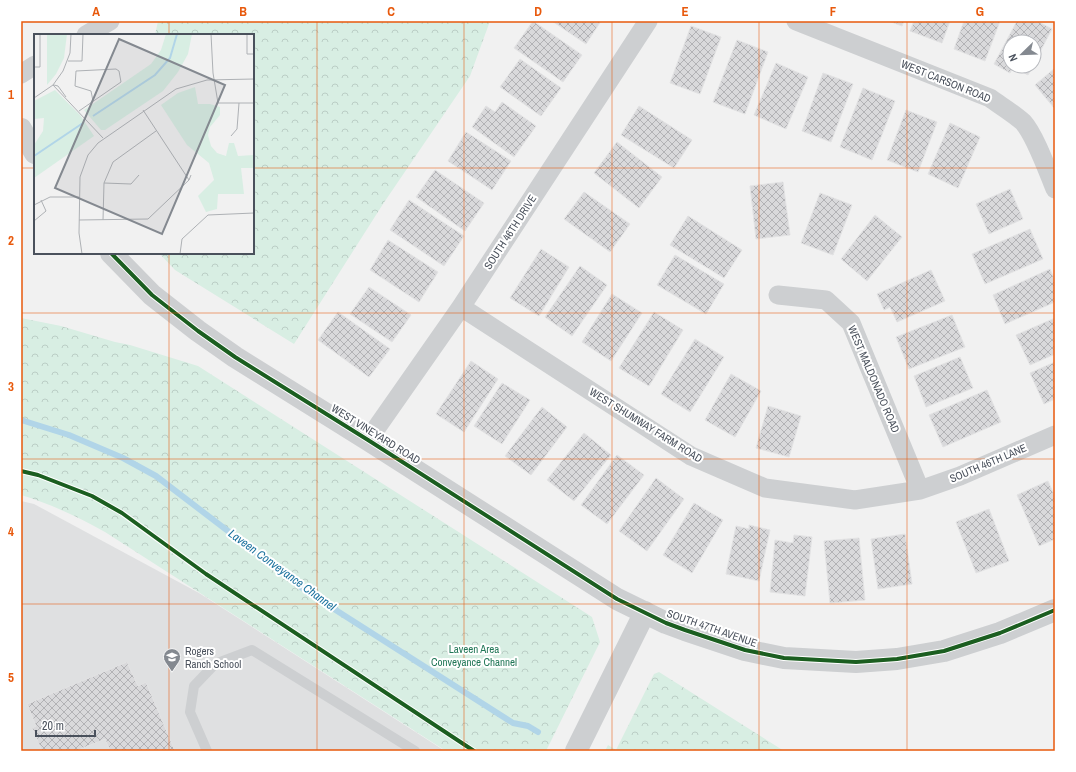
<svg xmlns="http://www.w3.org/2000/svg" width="1076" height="772" font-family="'Archivo Narrow',sans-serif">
	<defs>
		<pattern id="park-crowns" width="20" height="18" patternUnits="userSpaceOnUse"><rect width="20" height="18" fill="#d8eee3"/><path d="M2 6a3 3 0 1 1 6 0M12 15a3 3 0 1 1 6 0" fill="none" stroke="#bbcec5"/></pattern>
		<pattern id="building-cross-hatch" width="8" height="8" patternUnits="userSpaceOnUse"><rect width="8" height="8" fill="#d9d9db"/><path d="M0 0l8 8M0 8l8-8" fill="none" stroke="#b2b2b5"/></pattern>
	</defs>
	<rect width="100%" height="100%" fill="#f1f1f1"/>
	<path fill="#dfe0e1" d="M 21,501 L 34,504 L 199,593 L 445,751 L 21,751 Z"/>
	<path fill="url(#park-crowns)" d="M 158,21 L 490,21 L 470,76 L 383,204 L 294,344 L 175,270 L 159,253 L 253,253 L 253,35 L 155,35 Z
		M 21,318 L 61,326 L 115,342 L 130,345 L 198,366 L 592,617 L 600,642 L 546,751 L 446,751 L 105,532 C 78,517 51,504 21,495 Z
		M 659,672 L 784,751 L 605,751 L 608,745 L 616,750 L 654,674 Z"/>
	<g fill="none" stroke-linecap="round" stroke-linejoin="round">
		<path stroke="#b1d5e8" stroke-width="6" d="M 21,420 L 69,435 L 123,458 L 156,476 L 309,593 L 513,723 L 528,726 L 538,732"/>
	</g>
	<path fill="url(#building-cross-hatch)" stroke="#e3e3e4" d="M 533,21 L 582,55 L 563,82 L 514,48 Z
		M 552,21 L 601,21 L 586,44 Z
		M 889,21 L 904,21 L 902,26 Z
		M 914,21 L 950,21 L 942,43 L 910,31 Z
		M 964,21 L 1000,21 L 985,61 L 954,49 Z
		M 1017,21 L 1037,21 L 1052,29 L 1034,63 L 1034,42 L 1010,42 L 1010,66 L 1033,66 L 1028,75 L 1013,67 L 1010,73 L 994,64 Z
		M 691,26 L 721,37 L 700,94 L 670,83 Z
		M 737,40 L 768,52 L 745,114 L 713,102 Z
		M 520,59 L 561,88 L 541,116 L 500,87 Z
		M 776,63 L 808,77 L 786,129 L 754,115 Z
		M 1055,68 L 1055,109 L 1035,85 Z
		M 823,73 L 853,84 L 831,142 L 802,131 Z
		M 863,88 L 895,101 L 872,160 L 840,147 Z
		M 502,102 L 536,126 L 514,157 L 472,127 L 486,106 L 495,112 Z
		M 639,106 L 692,140 L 674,168 L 621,135 Z
		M 906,110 L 937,122 L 918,172 L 887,160 Z
		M 950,123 L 980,137 L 958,188 L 928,174 Z
		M 466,132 L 511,161 L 492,190 L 448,161 Z
		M 617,142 L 662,177 L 639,208 L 594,173 Z
		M 435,170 L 484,203 L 465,231 L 416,197 Z
		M 783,182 L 790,235 L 756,239 L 750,186 Z
		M 1010,189 L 1023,219 L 989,234 L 976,204 Z
		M 584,192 L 630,224 L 610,252 L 564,219 Z
		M 820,193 L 852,205 L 833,255 L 801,243 Z
		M 409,200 L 464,236 L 444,266 L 390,230 Z
		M 875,215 L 902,237 L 867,281 L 841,259 Z
		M 688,216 L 742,250 L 724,278 L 670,245 Z
		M 1030,229 L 1043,259 L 985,284 L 972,254 Z
		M 388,240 L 438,272 L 419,302 L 370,270 Z
		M 541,249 L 569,267 L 539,316 L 510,298 Z
		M 675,255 L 724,284 L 706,314 L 657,285 Z
		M 580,266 L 607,285 L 572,336 L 545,317 Z
		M 1050,269 L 1055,281 L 1055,302 L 1005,324 L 993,295 Z
		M 931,270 L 945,301 L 897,322 L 890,307 L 884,310 L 877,294 Z
		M 369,287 L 411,315 L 392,342 L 350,314 Z
		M 612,294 L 642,313 L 611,361 L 582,342 Z
		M 338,312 L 390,349 L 369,377 L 318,340 Z
		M 654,312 L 683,330 L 649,386 L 619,368 Z
		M 952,315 L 965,347 L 909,369 L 896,337 Z
		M 1055,318 L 1055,354 L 1030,365 L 1016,335 Z
		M 695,339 L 724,357 L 690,412 L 661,394 Z
		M 960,357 L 973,388 L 926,407 L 914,376 Z
		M 471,361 L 498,379 L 464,432 L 436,414 Z
		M 1055,362 L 1055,399 L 1044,404 L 1030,373 Z
		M 731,374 L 761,391 L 735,437 L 705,420 Z
		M 502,383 L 530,400 L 502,444 L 474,426 Z
		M 987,390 L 1001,422 L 943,447 L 929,415 Z
		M 768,406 L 801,416 L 789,457 L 756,448 Z
		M 542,407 L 567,427 L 531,475 L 505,456 Z
		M 584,433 L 611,455 L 574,501 L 547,480 Z
		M 617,455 L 644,475 L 607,524 L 581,505 Z
		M 656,478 L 684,499 L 647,551 L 619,531 Z
		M 1048,481 L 1055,497 L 1055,539 L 1039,546 L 1017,495 Z
		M 694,503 L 723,520 L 692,573 L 663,555 Z
		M 989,509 L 1009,561 L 976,573 L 956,522 Z
		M 749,525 L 770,530 L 759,581 L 726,574 L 736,526 L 749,529 Z
		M 905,534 L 912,584 L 878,589 L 871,539 Z
		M 794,535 L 812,537 L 805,596 L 770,592 L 775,540 L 793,543 Z
		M 859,538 L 865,600 L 830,603 L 824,541 Z
		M 127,662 L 138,686 L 146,682 L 175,751 L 110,751 L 105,739 L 76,751 L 42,751 L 32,728 L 36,726 L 27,704 Z"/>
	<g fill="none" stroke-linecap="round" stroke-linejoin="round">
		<path stroke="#bbc5c3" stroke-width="2.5" stroke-dasharray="3 2" stroke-linecap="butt" d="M 21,471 L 38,475 L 92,496 L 122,513 L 206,574 L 474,751"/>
		<path stroke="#cdcfd1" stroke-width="10" d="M 207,751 L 190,712 L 194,686 L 215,664 L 252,650 L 415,751"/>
		<path stroke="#cdcfd1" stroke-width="19" d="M 796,21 L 990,98 C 1001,106 1013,113 1023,122 C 1035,135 1048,172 1055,189
			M 86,35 L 110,21
			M 21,74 L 35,65
			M 778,295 L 826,300 L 851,323 L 920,490
			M 461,307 L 691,456 L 765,488 L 855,500 L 920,490 L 960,476 L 1055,435
			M 368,440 L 461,307 L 648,21"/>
		<path stroke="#cdcfd1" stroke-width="22" d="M 21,129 L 35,153
			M 111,253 L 152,295 L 198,331 L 235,357 L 368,440 L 617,599 L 666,623 L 685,630 L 745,650 L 784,658 L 856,662 L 897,659 L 944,651 L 1000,633 L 1055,610
			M 576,751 L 645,612"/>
		<g stroke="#fff" stroke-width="6">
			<path id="cycleway" d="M 111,253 L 152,295 L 198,331 L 235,357 L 368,440 L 617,599 L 666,623 L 685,630 L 745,650 L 784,658 L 856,662 L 897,659 L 944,651 L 1000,633 L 1055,610
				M 21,471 L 38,475 L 92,496 L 122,513 L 206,574 L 474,751"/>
		</g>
		<use href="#cycleway" stroke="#1b5e20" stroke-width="4"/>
	</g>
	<path fill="none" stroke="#e8590c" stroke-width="1" stroke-opacity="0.55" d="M 169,21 L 169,35M 317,21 L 317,751M 464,21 L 464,751M 612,21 L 612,751M 759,21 L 759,751M 907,21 L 907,751M 21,168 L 35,168M 253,168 L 1055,168M 169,253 L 169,751M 21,313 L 1055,313M 21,459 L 1055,459M 21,604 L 1055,604"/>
	<defs>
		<g id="school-pin" transform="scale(0.9)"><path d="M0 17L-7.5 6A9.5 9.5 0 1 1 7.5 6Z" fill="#848990" stroke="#fff"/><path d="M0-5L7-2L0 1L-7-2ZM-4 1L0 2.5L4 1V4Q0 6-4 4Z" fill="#fff"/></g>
	</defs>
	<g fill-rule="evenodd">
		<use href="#school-pin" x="172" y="657"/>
	</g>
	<g text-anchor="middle" stroke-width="4" stroke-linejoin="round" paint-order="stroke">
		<g font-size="11" fill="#4a515c" stroke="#fff">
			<text transform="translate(946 81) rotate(22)" y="4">WEST CARSON ROAD</text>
			<text transform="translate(510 232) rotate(-57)" y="4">SOUTH 46TH DRIVE</text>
			<text transform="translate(874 379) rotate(67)" y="4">WEST MALDONADO ROAD</text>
			<text transform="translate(646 425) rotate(32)" y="4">WEST SHUMWAY FARM ROAD</text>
			<text transform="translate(376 434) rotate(32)" y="4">WEST VINEYARD ROAD</text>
			<text transform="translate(988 463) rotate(-23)" y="4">SOUTH 46TH LANE</text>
			<text transform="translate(712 628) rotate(19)" y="4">SOUTH 47TH AVENUE</text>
		</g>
		<g font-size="11" fill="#217757" stroke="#fff">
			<text x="474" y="653">Laveen Area<tspan x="474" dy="13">Conveyance Channel</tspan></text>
		</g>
		<g font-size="11" fill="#4a515c" stroke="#fff" text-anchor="start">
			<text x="185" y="655">Rogers<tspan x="185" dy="13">Ranch School</tspan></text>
		</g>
		<g font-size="12" font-style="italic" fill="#1b729e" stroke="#fff">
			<text transform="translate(282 570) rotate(36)" y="4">Laveen Conveyance Channel</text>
		</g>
	</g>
	<g transform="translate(34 34)">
		<rect width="220" height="220" fill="#f1f1f1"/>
		<path d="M 13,0 L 33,0 L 30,24 L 22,40 L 13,51 Z" fill="#d8eee3"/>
		<path d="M 132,0 L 158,0 L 154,20 L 144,38 L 129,57 L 71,96 L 67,96 L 50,76 L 117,30 L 127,16 ZM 161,53 L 164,70 L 176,70 L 186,73 L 186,81 L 176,93 L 174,101 L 177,112 L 183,119 L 192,122 L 195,109 L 200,109 L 204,122 L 220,121 L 220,134 L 207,134 L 210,160 L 184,160 L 183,175 L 172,178 L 164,162 L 180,146 L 175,129 L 153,111 L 127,71 L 144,59 ZM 21,56 L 46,81 L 60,102 L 0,144 L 0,111 L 9,97 L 10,84 L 0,85 L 0,67 Z" fill="#d8eee3"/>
		<path fill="none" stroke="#b1d5e8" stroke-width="2" d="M 59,82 L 121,41 L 136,24 L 143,0M 0,122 L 49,89"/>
		<path fill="none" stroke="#aeb1b5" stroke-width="1" d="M 177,0 L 179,39 L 184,69 L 220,69M 213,0 L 213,20 L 220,20M 34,27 L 48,27 L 49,0M 0,33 L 6,33 L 6,0M 19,51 L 69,104M 20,51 L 24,52 L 32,63M 0,64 L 19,51 L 29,37 L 36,19 L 37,0M 109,76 L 155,146M 45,77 L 87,48 L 85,37 L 82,35 L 42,37 L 41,52 L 57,57 L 59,67M 197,102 L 203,95 L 205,69M 70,149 L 97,150 L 105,141M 0,171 L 16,163 L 45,163M 45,186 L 114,185 L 155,146 L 157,141M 69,186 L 70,149 L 79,128 L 122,97M 0,187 L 12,177 L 7,166M 48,220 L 45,199 L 46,143 L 54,121 L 64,109 L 142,55 L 173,46 L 220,45M 146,220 L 148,205 L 174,181 L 220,179"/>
		<path fill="#848990" fill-opacity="0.15" stroke="#848990" stroke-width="2" d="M 85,5 L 191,51 L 128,200 L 21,154 Z"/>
		<rect width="220" height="220" fill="none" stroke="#4a515c" stroke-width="2"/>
	</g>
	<rect width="1076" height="772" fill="none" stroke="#ffffff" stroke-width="44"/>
	<g transform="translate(1022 54) rotate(247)"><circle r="19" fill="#ffffff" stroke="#b7b9be"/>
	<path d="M0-3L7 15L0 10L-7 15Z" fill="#848990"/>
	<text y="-6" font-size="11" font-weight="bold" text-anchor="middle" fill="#4a515c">N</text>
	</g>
	<path d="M36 730v6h59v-6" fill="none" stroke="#4a515c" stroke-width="2"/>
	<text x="42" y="730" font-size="12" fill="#4a515c" stroke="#ffffff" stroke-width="3" paint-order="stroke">20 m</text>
	<rect x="22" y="22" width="1032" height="728" fill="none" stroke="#e8590c" stroke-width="1.5"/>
	<g font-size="13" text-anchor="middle" font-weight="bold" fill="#e8590c">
		<text x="96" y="16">A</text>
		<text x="243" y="16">B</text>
		<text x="391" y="16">C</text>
		<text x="538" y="16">D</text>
		<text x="685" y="16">E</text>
		<text x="833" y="16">F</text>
		<text x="980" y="16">G</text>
		<text x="11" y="99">1</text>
		<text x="11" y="245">2</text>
		<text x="11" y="391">3</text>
		<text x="11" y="536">4</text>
		<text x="11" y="682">5</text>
	</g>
</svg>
